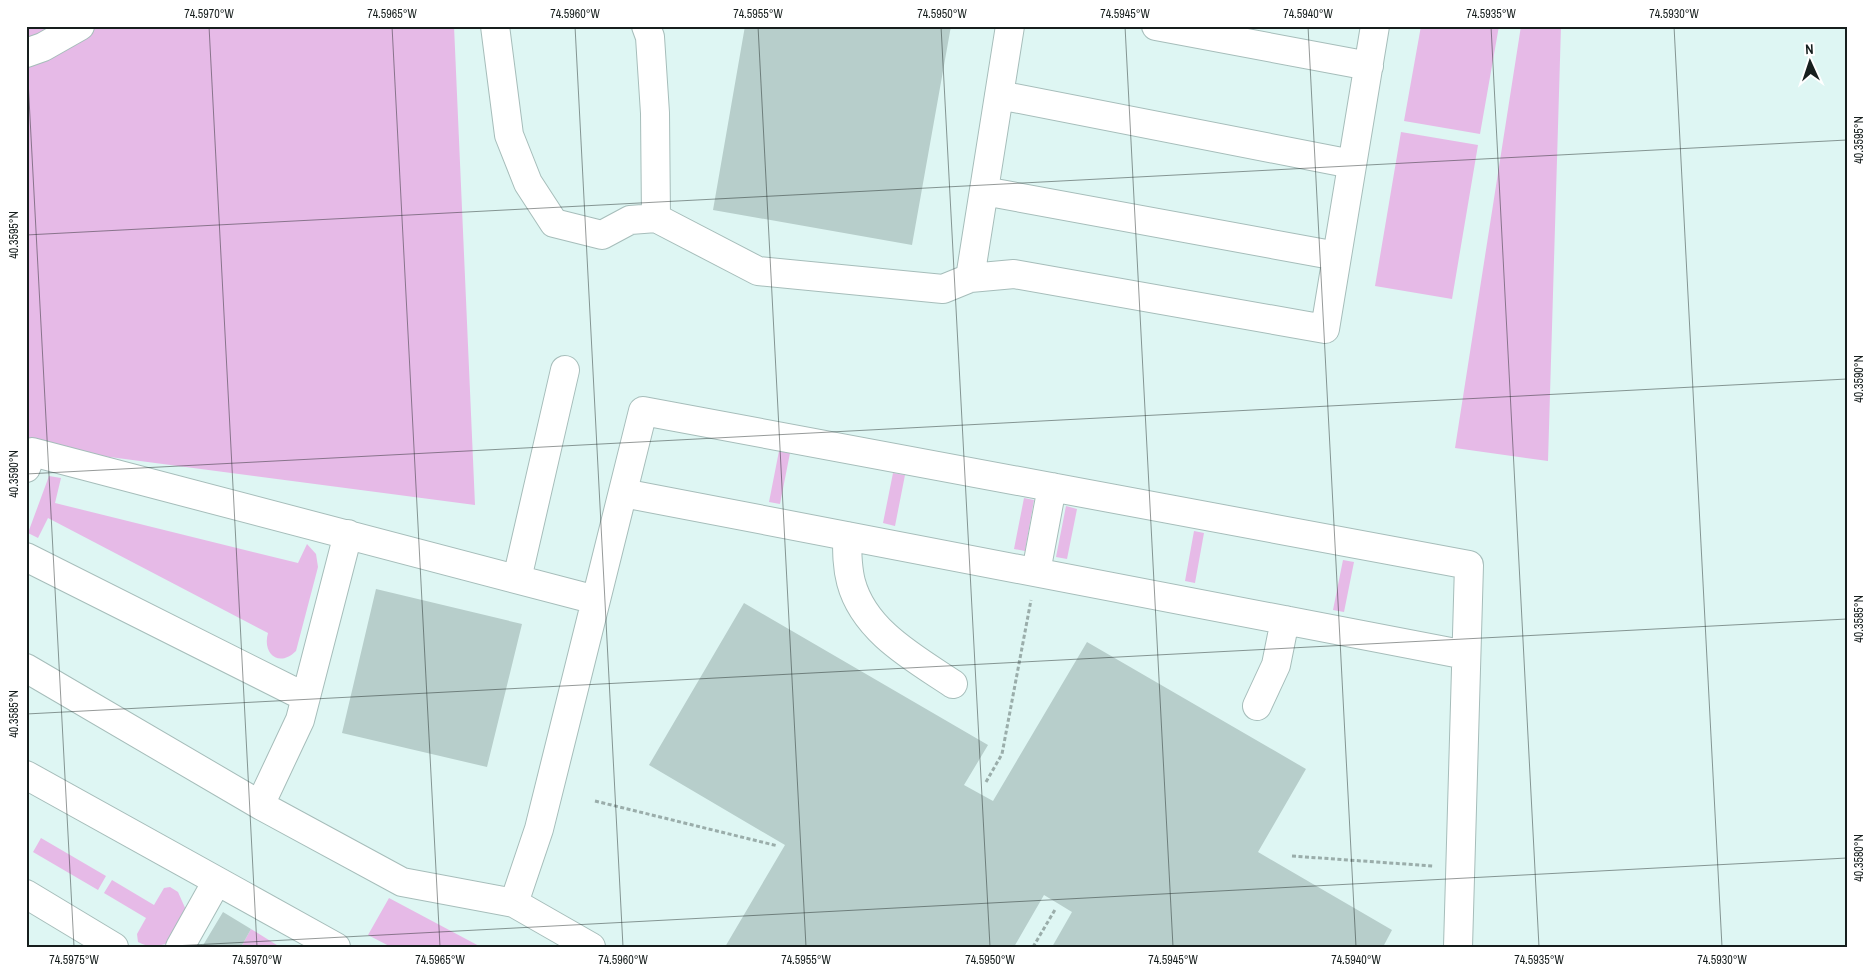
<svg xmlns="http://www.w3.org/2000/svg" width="1873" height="973" font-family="'Archivo Narrow',sans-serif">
	<rect width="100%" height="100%" fill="#def6f3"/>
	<path fill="#e6bae7" d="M 26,26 L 454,26 L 475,505 L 26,446 Z
		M 1421,26 L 1499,26 L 1480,134 L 1404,121 Z
		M 1521,26 L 1561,26 L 1548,461 L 1455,448 Z
		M 1401,132 L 1478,145 L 1452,299 L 1375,286 Z
		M 779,451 L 790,453 L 780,504 L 769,502 Z
		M 893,473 L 905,475 L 895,526 L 883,523 Z
		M 49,476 L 61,478 L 55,503 L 298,563 L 307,544 L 316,554 L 318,567 L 296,651 C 279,668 262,654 268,633 L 48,518 L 38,538 L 28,533 Z
		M 1024,498 L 1034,500 L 1025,551 L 1014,549 Z
		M 1066,506 L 1077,509 L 1067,559 L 1056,557 Z
		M 1194,531 L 1204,533 L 1195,583 L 1185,581 Z
		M 1343,560 L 1354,562 L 1344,612 L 1333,610 Z
		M 41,838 L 106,876 L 98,890 L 33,852 Z
		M 112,880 L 154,905 L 164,888 L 170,887 L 178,892 L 186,910 L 172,942 C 160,946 149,948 138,942 L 137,934 L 146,918 L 104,893 Z
		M 389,898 L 481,947 L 391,947 L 368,935 Z
		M 251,929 L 280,947 L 241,947 Z"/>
	<path fill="#b7cecb" d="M 745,26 L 951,26 L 912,245 L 713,210 Z
		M 376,589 L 522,624 L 487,767 L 342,733 Z
		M 744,603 L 988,745 L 964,785 L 993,801 L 1087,642 L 1306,769 L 1258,852 L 1392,930 L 1383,947 L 1052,947 L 1072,912 L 1044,895 L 1014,947 L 725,947 L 785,845 L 649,765 Z
		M 223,912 L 251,929 L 241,947 L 202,947 Z"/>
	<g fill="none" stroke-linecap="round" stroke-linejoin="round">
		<g stroke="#a6bdba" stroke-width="30">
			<path id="minor" d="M 495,26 L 509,135 L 528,183 L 554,223 L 602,235 L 630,220 L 656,218 L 655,113 L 650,37 L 646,26
				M 1156,26 L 1369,66
				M 26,53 L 43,47 L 80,26
				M 999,95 L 1352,164
				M 984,191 L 1337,256
				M 656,218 L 758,271 L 943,289 L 970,278 L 1014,274 L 1325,329 L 1375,26
				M 970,278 L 1010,26
				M 26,468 L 32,452 L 596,600
				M 623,493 L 1466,655
				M 847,536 C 847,552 847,567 851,582 C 864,631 914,658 953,684
				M 26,557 L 305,697
				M 1036,572 L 1052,487
				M 517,579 L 565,370
				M 26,668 L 260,805 L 402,882 L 514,903 L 591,947
				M 1257,706 L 1276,665 L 1285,620
				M 26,775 L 336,947
				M 260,805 L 300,720 L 348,534
				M 26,894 L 114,947
				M 514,903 L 539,829 L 643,411 L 1469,565 L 1458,947
				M 180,947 L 217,881"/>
		</g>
		<path stroke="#9aadaa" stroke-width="3" stroke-dasharray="4 2.5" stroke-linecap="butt" d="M 986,782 L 1002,754 L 1031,600
			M 595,801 L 778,846
			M 1292,856 L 1433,866
			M 1033,947 L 1056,908"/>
		<use href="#minor" stroke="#fff" stroke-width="28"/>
	</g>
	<path fill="none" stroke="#161e1d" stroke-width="1" stroke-opacity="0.45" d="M 209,26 L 257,947M 392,26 L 440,947M 575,26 L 623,947M 758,26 L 806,947M 941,26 L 990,947M 1125,26 L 1173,947M 1308,26 L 1356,947M 1491,26 L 1539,947M 1674,26 L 1722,947M 26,42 L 74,947M 26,235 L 1847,140M 26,474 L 1847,379M 26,714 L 1847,619M 154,947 L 1847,858"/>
	<rect width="1873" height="973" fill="none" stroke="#ffffff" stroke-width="55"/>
	<g transform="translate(1810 62) rotate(357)" stroke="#ffffff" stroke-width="4" paint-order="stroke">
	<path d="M0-4L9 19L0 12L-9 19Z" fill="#161e1d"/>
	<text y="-8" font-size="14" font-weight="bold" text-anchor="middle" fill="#161e1d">N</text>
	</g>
	<rect x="28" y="28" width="1818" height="918" fill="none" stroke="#161e1d" stroke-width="2"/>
	<g font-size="12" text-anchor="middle" fill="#161e1d">
		<text x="209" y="18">74.5970°W</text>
		<text x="392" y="18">74.5965°W</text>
		<text x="575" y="18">74.5960°W</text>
		<text x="758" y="18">74.5955°W</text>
		<text x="942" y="18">74.5950°W</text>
		<text x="1125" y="18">74.5945°W</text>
		<text x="1308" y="18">74.5940°W</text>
		<text x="1491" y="18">74.5935°W</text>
		<text x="1674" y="18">74.5930°W</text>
		<text transform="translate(1859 140) rotate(-90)" y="4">40.3595°N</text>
		<text transform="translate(14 235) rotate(-90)" y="4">40.3595°N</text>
		<text transform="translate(1859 379) rotate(-90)" y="4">40.3590°N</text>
		<text transform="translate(14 474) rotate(-90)" y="4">40.3590°N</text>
		<text transform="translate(1859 619) rotate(-90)" y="4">40.3585°N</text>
		<text transform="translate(14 714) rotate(-90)" y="4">40.3585°N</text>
		<text transform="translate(1859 858) rotate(-90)" y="4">40.3580°N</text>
		<text x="74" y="964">74.5975°W</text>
		<text x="257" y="964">74.5970°W</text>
		<text x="440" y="964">74.5965°W</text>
		<text x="623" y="964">74.5960°W</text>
		<text x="806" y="964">74.5955°W</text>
		<text x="990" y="964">74.5950°W</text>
		<text x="1173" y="964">74.5945°W</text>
		<text x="1356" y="964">74.5940°W</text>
		<text x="1539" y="964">74.5935°W</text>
		<text x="1722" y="964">74.5930°W</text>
	</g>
</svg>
